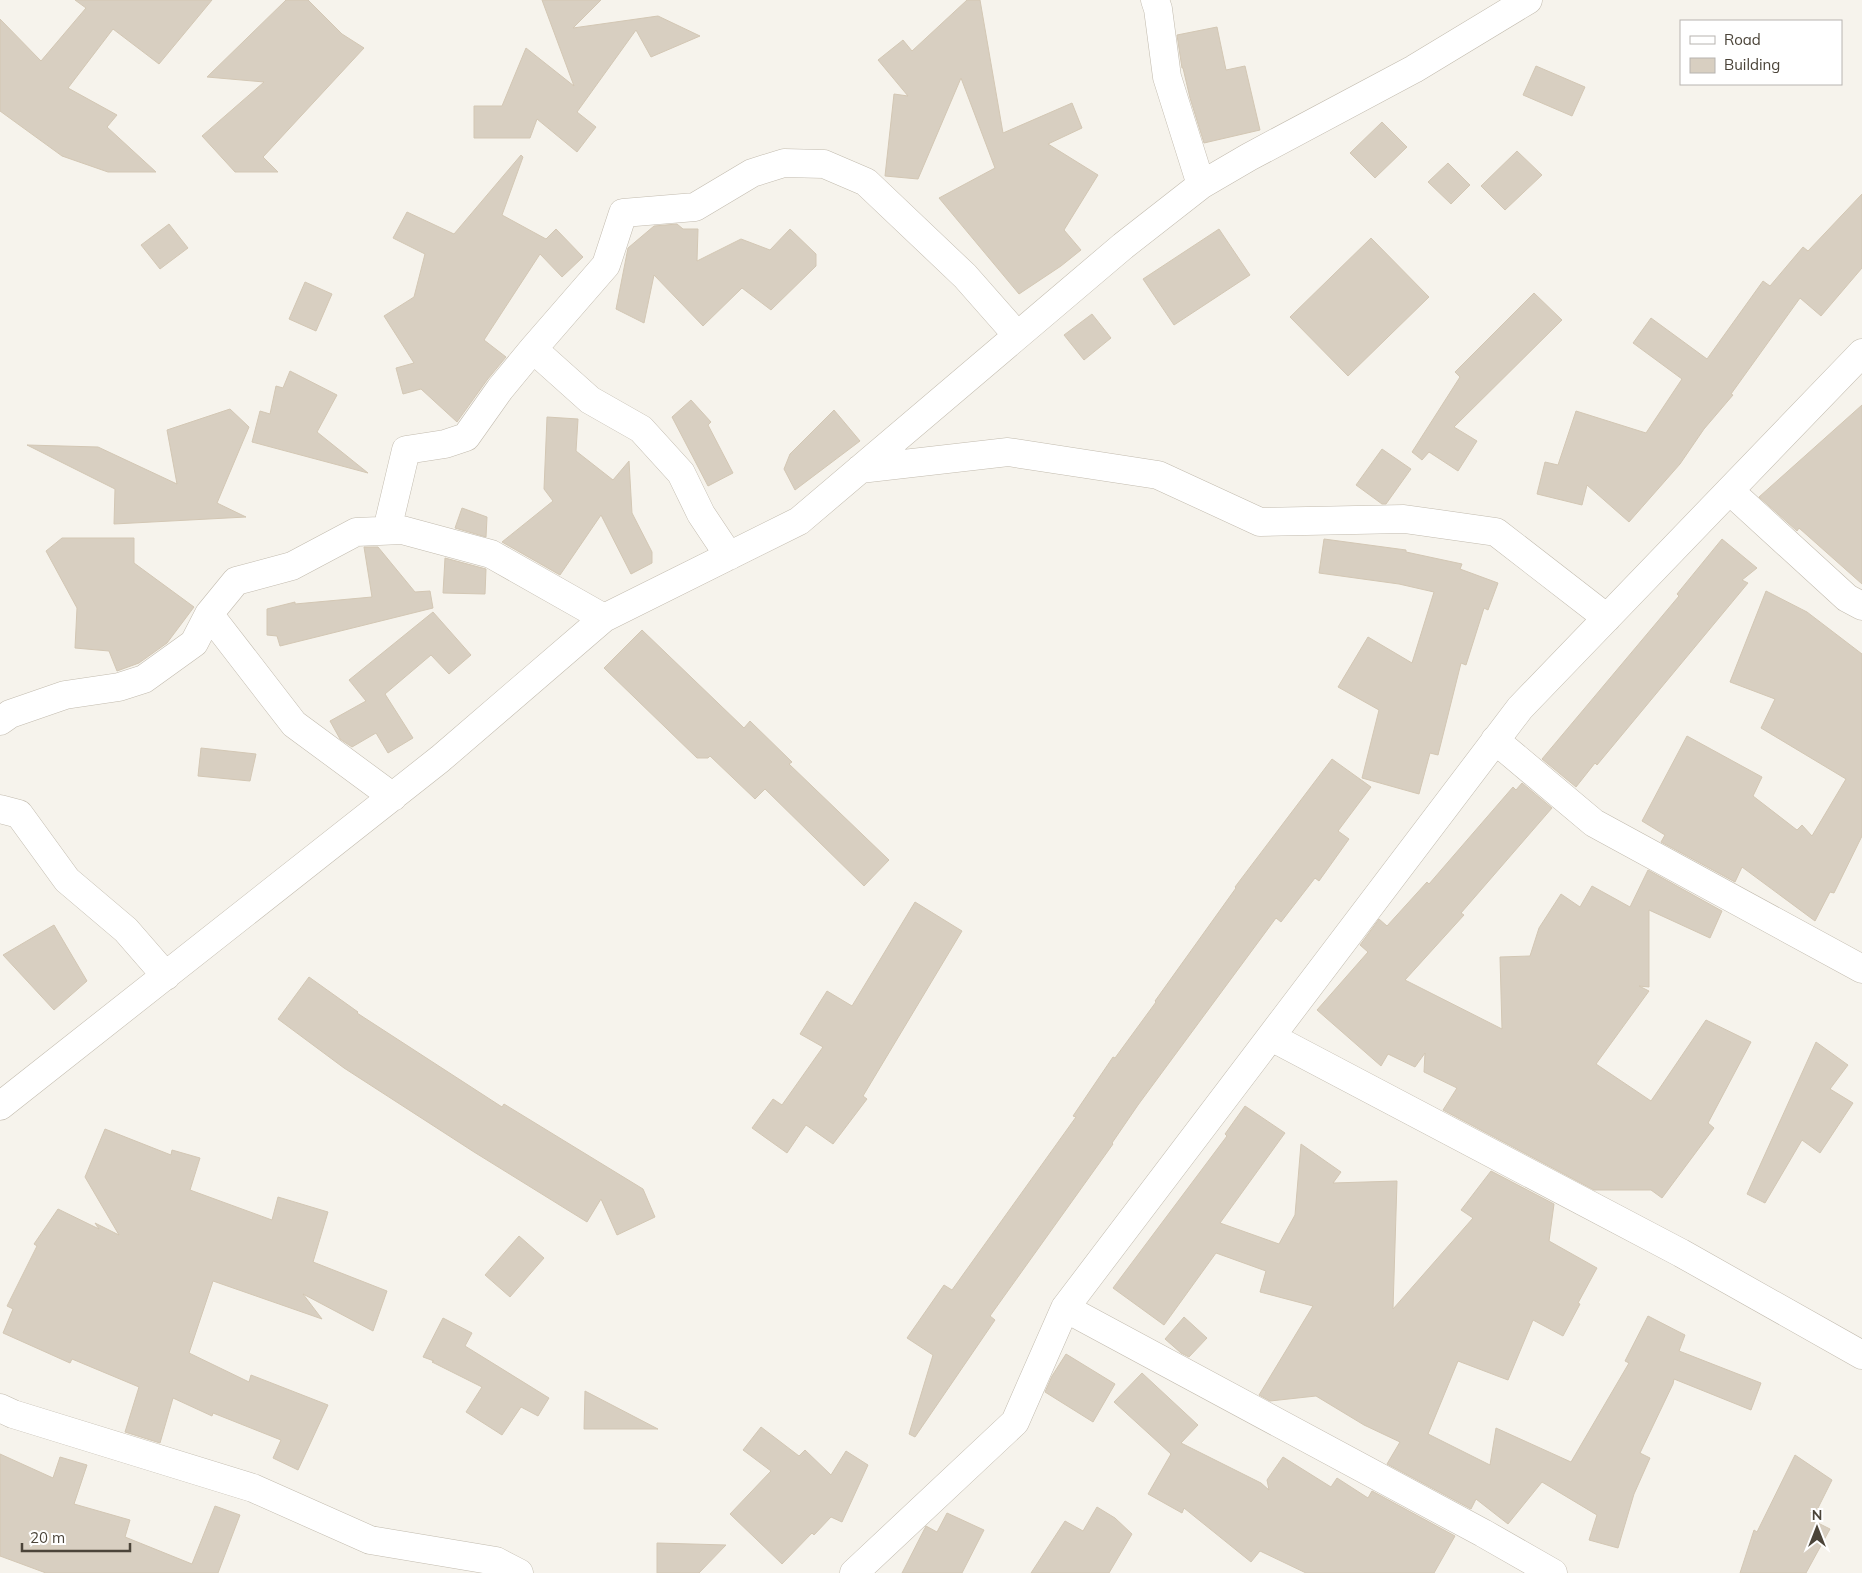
<svg xmlns="http://www.w3.org/2000/svg" width="1862" height="1573" font-family="Mulish,sans-serif">
	<rect width="100%" height="100%" fill="#f6f3ec"/>
	<path fill="#d8cfc1" stroke="#d3c7b4" d="M 75,0 L 212,0 L 159,64 L 113,29 L 68,88 L 117,115 L 107,127 L 156,172 L 108,172 L 62,156 L 0,111 L 0,19 L 41,61 L 86,8 Z
		M 286,0 L 308,0 L 342,34 L 364,48 L 263,157 L 278,172 L 235,172 L 202,136 L 264,82 L 207,77 Z
		M 542,0 L 601,0 L 573,28 L 658,16 L 700,36 L 651,57 L 636,30 L 577,112 L 596,127 L 577,152 L 537,119 L 530,138 L 474,138 L 474,106 L 502,106 L 526,48 L 574,86 Z
		M 967,0 L 980,0 L 1003,133 L 1072,103 L 1082,128 L 1048,144 L 1098,175 L 1064,230 L 1081,250 L 1061,266 L 1019,294 L 939,198 L 995,168 L 961,78 L 918,179 L 885,176 L 894,94 L 908,96 L 878,60 L 903,40 L 912,51 Z
		M 1217,27 L 1226,70 L 1245,66 L 1260,130 L 1204,143 L 1190,98 L 1183,68 L 1182,68 L 1177,35 Z
		M 1536,66 L 1585,87 L 1572,116 L 1523,95 Z
		M 1382,122 L 1407,147 L 1375,178 L 1350,153 Z
		M 1517,151 L 1542,175 L 1505,210 L 1481,186 Z
		M 521,155 L 523,157 L 502,215 L 546,239 L 556,229 L 583,257 L 562,277 L 540,254 L 484,340 L 506,357 L 487,380 L 457,422 L 421,389 L 403,394 L 396,368 L 414,363 L 384,316 L 414,297 L 425,254 L 393,238 L 407,212 L 454,234 Z
		M 1448,163 L 1470,185 L 1451,204 L 1428,182 Z
		M 1862,194 L 1862,268 L 1821,316 L 1800,298 L 1731,394 L 1733,395 L 1704,429 L 1680,464 L 1629,522 L 1587,485 L 1582,505 L 1537,494 L 1545,462 L 1558,465 L 1576,411 L 1646,433 L 1682,379 L 1633,343 L 1651,318 L 1707,359 L 1763,281 L 1770,286 L 1803,247 L 1808,251 Z
		M 169,224 L 188,248 L 160,269 L 141,245 Z
		M 677,224 L 683,229 L 698,229 L 697,261 L 741,239 L 770,250 L 790,229 L 816,254 L 816,266 L 771,310 L 742,288 L 703,326 L 654,275 L 644,323 L 616,309 L 628,248 L 654,226 Z
		M 1219,229 L 1250,275 L 1174,325 L 1143,279 Z
		M 1371,238 L 1429,297 L 1348,376 L 1290,317 Z
		M 305,282 L 332,294 L 316,331 L 289,319 Z
		M 1534,293 L 1562,320 L 1454,427 L 1477,441 L 1458,471 L 1429,452 L 1422,460 L 1412,452 L 1460,377 L 1455,372 Z
		M 1092,314 L 1111,338 L 1084,360 L 1064,335 Z
		M 290,371 L 337,395 L 317,432 L 368,473 L 252,442 L 260,411 L 270,414 L 276,386 L 283,388 Z
		M 691,400 L 711,422 L 708,425 L 733,473 L 708,486 L 672,417 Z
		M 1862,405 L 1862,584 L 1799,528 L 1797,531 L 1759,497 Z
		M 230,409 L 249,427 L 217,503 L 246,517 L 114,524 L 115,489 L 27,445 L 98,447 L 177,484 L 167,430 Z
		M 834,410 L 860,441 L 795,490 L 784,469 L 790,454 Z
		M 547,417 L 578,419 L 576,451 L 613,480 L 629,461 L 632,513 L 652,552 L 652,563 L 631,574 L 601,515 L 560,575 L 502,542 L 553,501 L 544,489 Z
		M 1382,449 L 1411,469 L 1386,504 L 1382,504 L 1356,485 Z
		M 462,508 L 487,517 L 486,537 L 455,528 Z
		M 62,538 L 134,538 L 134,563 L 194,607 L 167,643 L 139,663 L 117,671 L 109,651 L 75,648 L 77,608 L 46,551 Z
		M 1324,539 L 1406,550 L 1406,552 L 1462,564 L 1460,569 L 1498,583 L 1488,610 L 1484,608 L 1466,665 L 1461,663 L 1438,755 L 1430,753 L 1419,794 L 1362,778 L 1379,710 L 1338,687 L 1368,637 L 1412,663 L 1434,592 L 1399,584 L 1319,573 Z
		M 1722,539 L 1757,568 L 1742,580 L 1748,583 L 1597,765 L 1595,763 L 1576,787 L 1542,759 L 1679,596 L 1677,594 Z
		M 364,547 L 378,547 L 415,592 L 430,591 L 433,608 L 280,646 L 277,636 L 267,635 L 267,609 L 295,602 L 295,604 L 372,597 Z
		M 445,558 L 486,569 L 485,594 L 443,593 Z
		M 1766,591 L 1807,612 L 1862,654 L 1862,836 L 1834,893 L 1830,892 L 1815,921 L 1742,867 L 1735,882 L 1661,842 L 1665,835 L 1642,821 L 1687,736 L 1762,777 L 1753,796 L 1797,830 L 1802,825 L 1812,836 L 1846,779 L 1761,728 L 1775,699 L 1730,682 Z
		M 433,612 L 471,655 L 449,674 L 431,655 L 385,694 L 413,738 L 388,753 L 376,733 L 352,747 L 340,739 L 330,721 L 366,701 L 349,680 Z
		M 642,630 L 744,728 L 750,721 L 792,762 L 789,764 L 889,860 L 864,886 L 765,789 L 755,799 L 710,756 L 708,758 L 697,758 L 604,668 Z
		M 201,748 L 256,754 L 250,781 L 198,776 Z
		M 1332,759 L 1371,787 L 1338,831 L 1349,839 L 1319,881 L 1315,878 L 1281,922 L 1276,918 L 1138,1105 L 1112,1143 L 1113,1144 L 990,1316 L 995,1320 L 915,1437 L 909,1434 L 933,1355 L 907,1338 L 944,1285 L 952,1290 L 1076,1117 L 1073,1116 L 1113,1057 L 1115,1058 L 1156,1002 L 1155,1001 L 1236,888 L 1235,887 Z
		M 1522,783 L 1552,808 L 1461,913 L 1464,915 L 1405,980 L 1502,1029 L 1500,957 L 1530,956 L 1539,928 L 1561,894 L 1580,907 L 1592,886 L 1630,907 L 1648,870 L 1722,911 L 1710,938 L 1649,910 L 1649,987 L 1639,986 L 1649,991 L 1596,1064 L 1651,1101 L 1706,1020 L 1751,1042 L 1708,1123 L 1714,1128 L 1662,1198 L 1651,1190 L 1594,1190 L 1443,1110 L 1457,1088 L 1424,1072 L 1425,1053 L 1415,1067 L 1388,1054 L 1381,1066 L 1317,1010 L 1368,952 L 1360,945 L 1379,919 L 1387,926 L 1427,882 L 1429,884 L 1513,787 L 1516,790 Z
		M 915,902 L 962,931 L 863,1096 L 867,1099 L 833,1144 L 806,1125 L 787,1153 L 752,1128 L 773,1099 L 782,1105 L 823,1047 L 800,1034 L 827,991 L 852,1006 Z
		M 54,925 L 87,981 L 54,1010 L 3,955 Z
		M 309,977 L 358,1012 L 357,1013 L 502,1107 L 504,1104 L 643,1189 L 655,1217 L 617,1235 L 601,1199 L 587,1222 L 474,1152 L 344,1068 L 278,1019 Z
		M 1816,1042 L 1848,1065 L 1830,1089 L 1853,1103 L 1820,1153 L 1802,1140 L 1765,1203 L 1747,1194 Z
		M 1245,1106 L 1285,1133 L 1220,1223 L 1279,1244 L 1295,1215 L 1301,1144 L 1341,1172 L 1333,1183 L 1397,1181 L 1393,1309 L 1473,1218 L 1461,1210 L 1491,1171 L 1554,1204 L 1549,1241 L 1597,1268 L 1578,1303 L 1580,1304 L 1563,1336 L 1533,1320 L 1508,1380 L 1458,1361 L 1428,1434 L 1490,1465 L 1496,1428 L 1571,1462 L 1629,1363 L 1625,1361 L 1648,1316 L 1685,1335 L 1679,1351 L 1761,1383 L 1751,1410 L 1674,1379 L 1673,1384 L 1640,1453 L 1650,1458 L 1634,1494 L 1618,1548 L 1589,1540 L 1597,1515 L 1542,1482 L 1508,1524 L 1476,1499 L 1471,1509 L 1387,1464 L 1400,1442 L 1364,1425 L 1316,1396 L 1270,1401 L 1259,1395 L 1313,1306 L 1260,1292 L 1266,1271 L 1216,1253 L 1164,1325 L 1113,1288 L 1227,1136 L 1225,1134 Z
		M 105,1129 L 171,1155 L 172,1150 L 200,1158 L 190,1190 L 272,1220 L 278,1197 L 328,1212 L 313,1262 L 387,1291 L 373,1331 L 303,1294 L 322,1319 L 213,1281 L 189,1353 L 249,1382 L 251,1375 L 328,1405 L 298,1470 L 273,1458 L 281,1440 L 213,1413 L 212,1416 L 173,1398 L 160,1443 L 125,1432 L 139,1387 L 72,1359 L 70,1363 L 3,1333 L 13,1309 L 7,1306 L 37,1246 L 34,1244 L 58,1209 L 99,1229 L 95,1223 L 119,1235 L 85,1177 Z
		M 519,1236 L 544,1258 L 510,1297 L 485,1275 Z
		M 1184,1317 L 1207,1338 L 1189,1357 L 1181,1353 L 1165,1339 Z
		M 443,1318 L 472,1333 L 465,1346 L 549,1398 L 538,1416 L 521,1407 L 502,1435 L 466,1412 L 482,1387 L 432,1362 L 434,1361 L 423,1357 Z
		M 1066,1354 L 1115,1384 L 1093,1422 L 1045,1392 L 1052,1376 Z
		M 1142,1373 L 1198,1425 L 1181,1443 L 1261,1483 L 1269,1490 L 1267,1480 L 1283,1457 L 1331,1487 L 1337,1478 L 1368,1498 L 1372,1491 L 1455,1536 L 1434,1573 L 1306,1573 L 1260,1551 L 1251,1562 L 1184,1508 L 1182,1513 L 1148,1494 L 1171,1454 L 1114,1402 Z
		M 585,1391 L 658,1429 L 584,1429 Z
		M 761,1427 L 799,1456 L 805,1450 L 831,1475 L 846,1451 L 868,1465 L 842,1522 L 831,1517 L 814,1535 L 812,1533 L 782,1564 L 730,1514 L 771,1471 L 743,1450 Z
		M 0,1454 L 53,1478 L 60,1457 L 87,1465 L 74,1504 L 130,1520 L 125,1537 L 192,1564 L 215,1506 L 240,1515 L 218,1573 L 46,1573 L 0,1556 Z
		M 1795,1455 L 1832,1480 L 1812,1520 L 1830,1529 L 1806,1573 L 1740,1573 L 1754,1530 L 1757,1532 Z
		M 1097,1507 L 1115,1518 L 1132,1534 L 1109,1573 L 1031,1573 L 1065,1521 L 1083,1531 Z
		M 947,1513 L 984,1530 L 962,1573 L 902,1573 L 925,1528 L 926,1526 L 937,1532 Z
		M 657,1543 L 726,1545 L 699,1573 L 657,1573 Z"/>
	<g fill="none" stroke-linecap="round" stroke-linejoin="round">
		<g stroke="#c2bbae" stroke-width="29">
			<path id="minor" d="M 1155,0 L 1158,9 L 1167,77 L 1201,185
				M 533,349 L 606,265 L 623,213 L 695,207 L 752,173 L 784,163 L 824,164 L 866,182 L 965,276 L 1017,335
				M 860,469 L 1008,452 L 1158,475 L 1260,522 L 1404,519 L 1496,532 L 1607,618
				M 1730,491 L 1847,598 L 1862,606
				M 387,530 L 406,450 L 445,444 L 466,437 L 500,389 L 533,349 L 590,400 L 641,429 L 681,473 L 701,514 L 729,556
				M 0,721 L 10,714 L 65,695 L 119,687 L 144,679 L 194,643 L 209,614
				M 1495,740 L 1594,823 L 1862,969
				M 393,797 L 294,724 L 209,614 L 236,581 L 292,566 L 356,532 L 402,530 L 491,554 L 604,618
				M 0,809 L 19,814 L 67,880 L 126,930 L 166,976
				M 1271,1037 L 1681,1253 L 1862,1355
				M 0,1106 L 440,759 L 604,618 L 799,521 L 1123,246 L 1201,185 L 1249,157 L 1414,69 L 1528,0
				M 1065,1308 L 1483,1533 L 1553,1573
				M 0,1408 L 13,1414 L 253,1488 L 370,1540 L 496,1561 L 519,1573
				M 854,1573 L 1015,1422 L 1065,1308 L 1520,708 L 1862,353"/>
		</g>
		<use href="#minor" stroke="#fff" stroke-width="28"/>
	</g>
	<rect x="1680" y="20" width="162" height="65" fill="#ffffff" stroke="#b7b4b0"/>
	<rect x="1690" y="36" width="25" height="8" fill="#ffffff" stroke="#b7b4b0"/>
	<text x="1724" y="45" font-size="15" fill="#4b4439">Road</text>
	<rect x="1690" y="58" width="25" height="15" fill="#d8cfc1" stroke="#b7b4b0"/>
	<text x="1724" y="70" font-size="15" fill="#4b4439">Building</text>
	<g transform="translate(1817 1528)" stroke="#ffffff" stroke-width="4" paint-order="stroke">
	<path d="M0-4L9 19L0 12L-9 19Z" fill="#4b4439"/>
	<text y="-8" font-size="14" font-weight="bold" text-anchor="middle" fill="#4b4439">N</text>
	</g>
	<path d="M22 1543v8h108v-8" fill="none" stroke="#4b4439" stroke-width="2.5"/>
	<text x="30" y="1543" font-size="15" fill="#4b4439" stroke="#ffffff" stroke-width="4" paint-order="stroke">20 m</text>
</svg>
